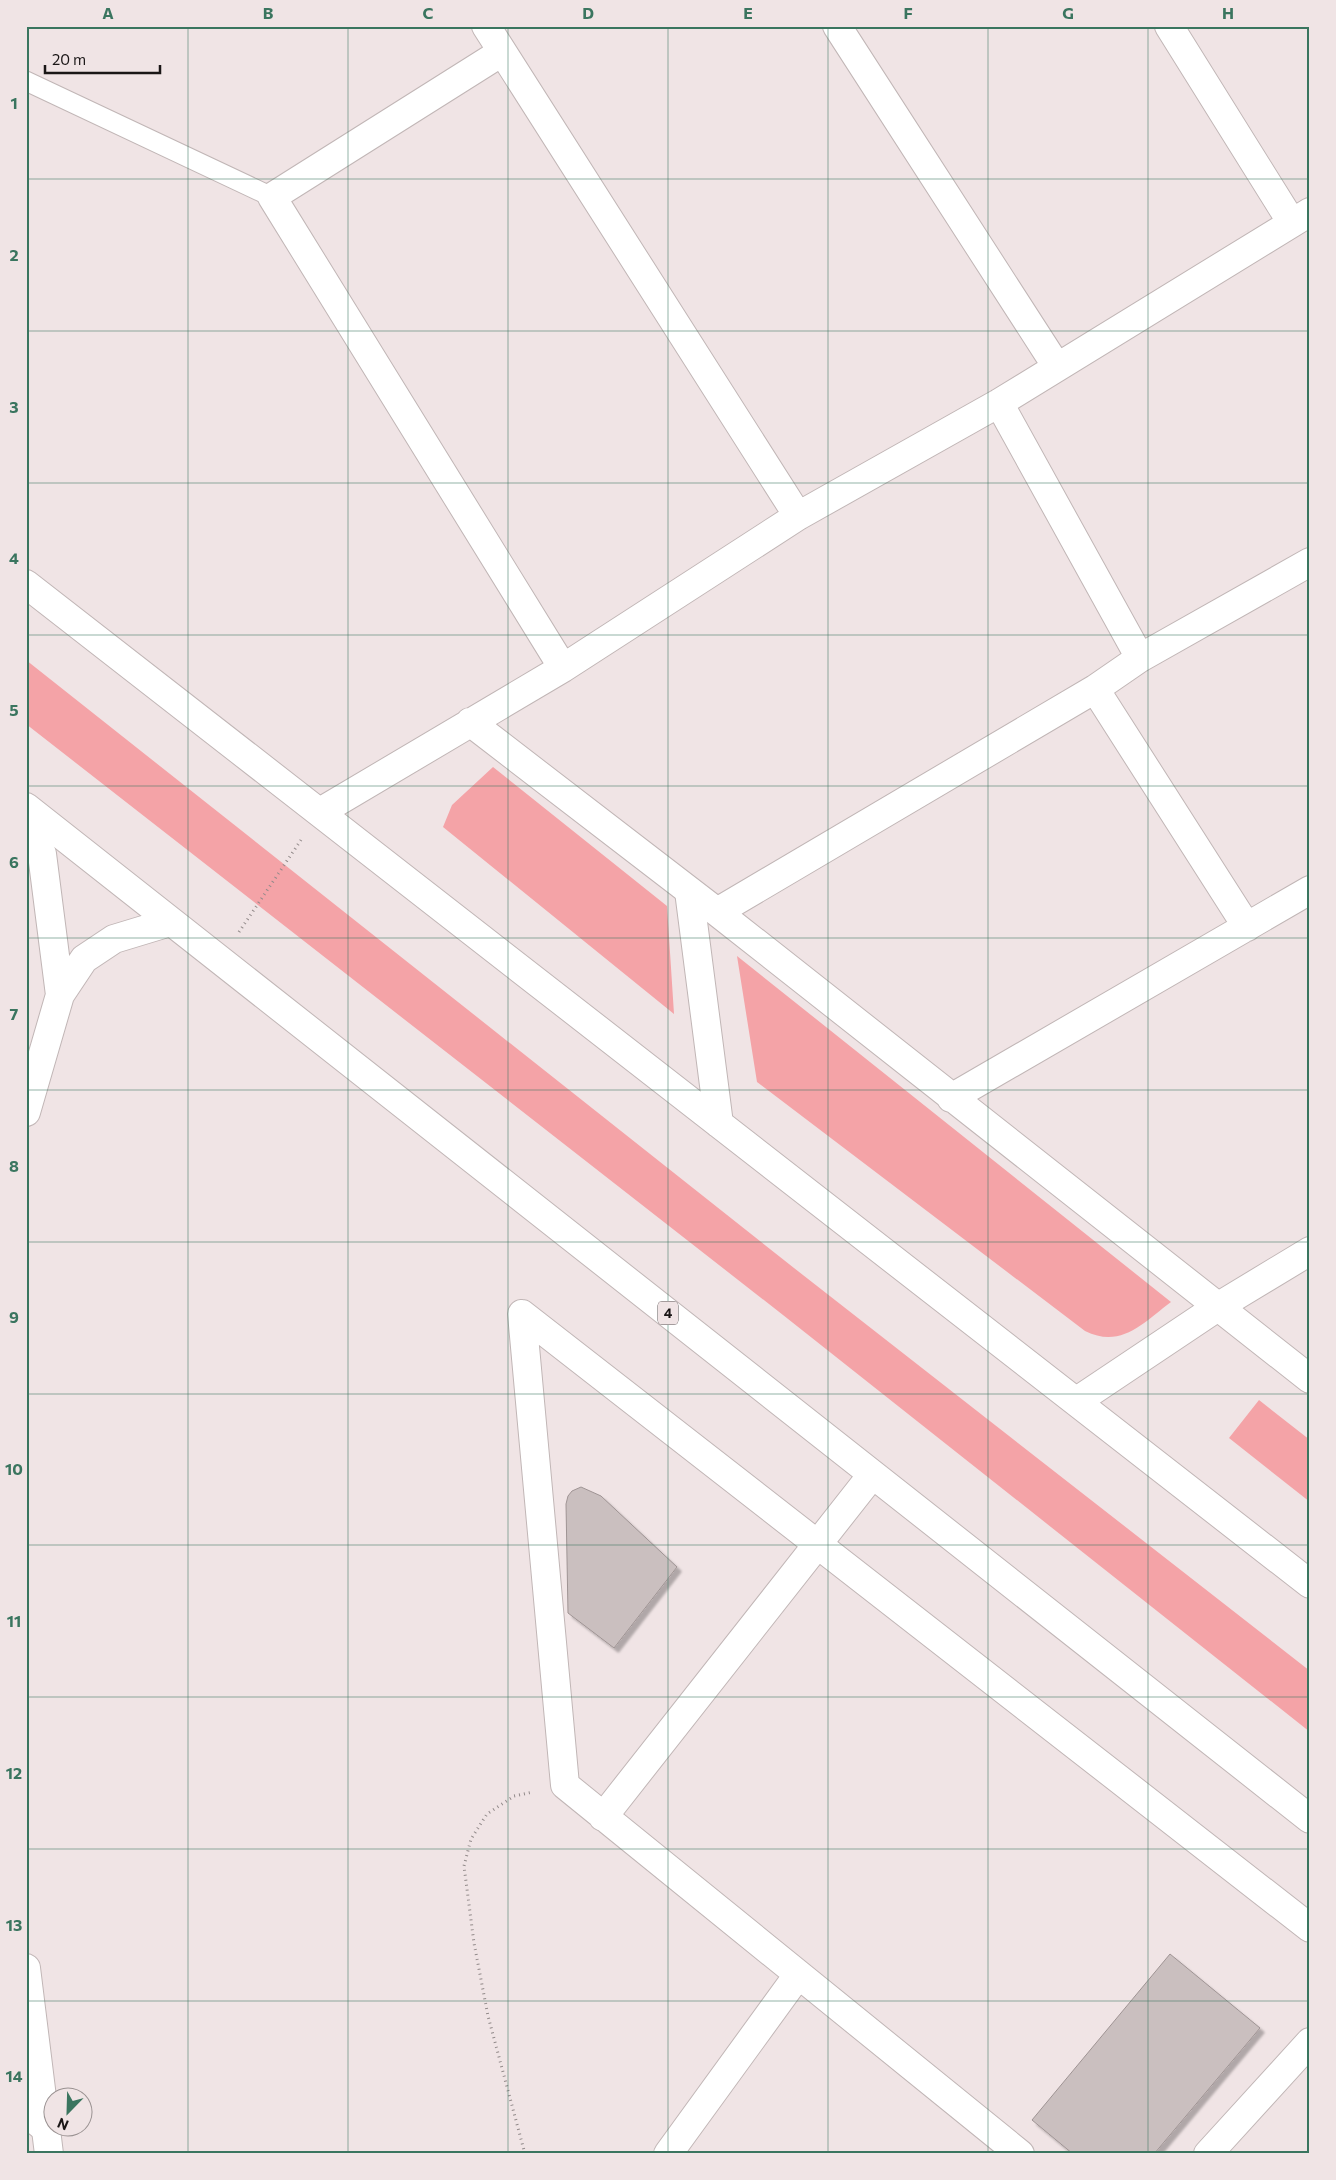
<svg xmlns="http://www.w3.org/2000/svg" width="1336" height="2180" font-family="Commissioner,sans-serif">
	<defs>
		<filter id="shadow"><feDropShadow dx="4.5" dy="4.5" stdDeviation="1" flood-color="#0004"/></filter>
	</defs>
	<rect width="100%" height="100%" fill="#f0e4e5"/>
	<path fill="#f4a3a7" d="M 26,660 L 794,1268 L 1310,1671 L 1310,1732 L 783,1315 L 26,724 Z
		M 493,767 L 667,906 L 674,1014 L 443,827 L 452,805 Z
		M 737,956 L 1171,1302 C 1143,1323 1121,1349 1085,1331 L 757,1082 Z
		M 1259,1400 L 1310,1440 L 1310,1502 L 1229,1438 Z"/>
	<path fill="#cabfbf" stroke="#9f9494" filter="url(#shadow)" d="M 581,1487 L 601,1496 L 677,1567 L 614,1648 L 568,1613 L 566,1504 L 568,1496 L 572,1491 Z
		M 1170,1954 L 1260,2028 L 1154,2154 L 1073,2154 L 1032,2120 Z"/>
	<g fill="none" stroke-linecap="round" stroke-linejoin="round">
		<g stroke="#c1b6b6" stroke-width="21">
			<path id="service" d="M 26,81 L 272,197"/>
		</g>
		<g stroke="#c1b6b6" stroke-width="30">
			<path id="minor" d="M 486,26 L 798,516
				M 837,26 L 1057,367
				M 1169,26 L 1292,223
				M 502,52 L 272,197 L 563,668
				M 999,403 L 1140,658
				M 1095,689 L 1247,927
				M 470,722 L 717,912 L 1310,1379
				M 320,812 L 563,668 L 798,516 L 999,403 L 1310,212
				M 717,912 L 1095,689 L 1140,658 L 1310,562
				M 951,1098 L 1310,890
				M 522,1314 L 565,1785 L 1020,2154
				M 522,1314 L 1310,1928
				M 603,1817 L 872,1475
				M 26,2113 L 45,2128
				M 668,2154 L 798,1975
				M 1208,2154 L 1310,2042"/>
		</g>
		<g stroke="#c1b6b6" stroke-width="30">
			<path id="tertiary" d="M 1077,1401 L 1219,1306 L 1310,1251"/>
		</g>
		<g stroke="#c1b6b6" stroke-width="30">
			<path id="secondary" d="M 26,816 L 42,854 L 60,995
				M 26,1112 L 60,995 L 84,959 L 114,939 L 170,922
				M 26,1968 L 49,2154"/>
		</g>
		<g stroke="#c1b6b6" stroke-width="30">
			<path id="trunk" d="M 26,584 L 1310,1584
				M 26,807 L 1310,1819
				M 689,891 L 719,1124"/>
		</g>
		<path stroke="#928a8a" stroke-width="3" stroke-dasharray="1 4" stroke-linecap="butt" d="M 239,932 L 301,840
			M 525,2154 L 488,2016 L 474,1943 L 464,1866 L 471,1839 L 487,1814 L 514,1796 L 533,1792"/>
		<use href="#service" stroke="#fff" stroke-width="19"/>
		<use href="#minor" stroke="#fff" stroke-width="28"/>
		<use href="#tertiary" stroke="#fff" stroke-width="28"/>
		<use href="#secondary" stroke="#fff" stroke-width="28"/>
		<use href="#trunk" stroke="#fff" stroke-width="28"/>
	</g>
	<path fill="none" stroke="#3a755f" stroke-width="1" stroke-opacity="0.55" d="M 188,26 L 188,2154M 348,26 L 348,2154M 508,26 L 508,2154M 668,26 L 668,2154M 828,26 L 828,2154M 988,26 L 988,2154M 1148,26 L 1148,2154M 26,179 L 1310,179M 26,331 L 1310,331M 26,483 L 1310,483M 26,635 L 1310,635M 26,786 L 1310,786M 26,938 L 1310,938M 26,1090 L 1310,1090M 26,1242 L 1310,1242M 26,1394 L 1310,1394M 26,1545 L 1310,1545M 26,1697 L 1310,1697M 26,1849 L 1310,1849M 26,2001 L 1310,2001"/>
	<g text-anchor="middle" stroke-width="4" stroke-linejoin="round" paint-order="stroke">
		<rect fill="#f0e4e5" stroke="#5a5454" stroke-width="1" x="658" y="1301.5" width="20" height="23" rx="4"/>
		<g font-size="14" font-weight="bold" fill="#1a1616">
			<text x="668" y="1318">4</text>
		</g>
	</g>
	<rect width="1336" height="2180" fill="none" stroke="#f0e4e5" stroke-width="55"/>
	<g transform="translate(68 2112) rotate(203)"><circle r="24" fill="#f0e4e5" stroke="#9a9292"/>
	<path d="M0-4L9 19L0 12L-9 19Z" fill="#3a755f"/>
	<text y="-8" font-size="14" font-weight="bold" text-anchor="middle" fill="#1a1616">N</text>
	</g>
	<path d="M45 65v8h115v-8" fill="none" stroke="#1a1616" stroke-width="2.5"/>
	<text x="52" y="65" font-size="15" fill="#1a1616" stroke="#f0e4e5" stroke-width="4" paint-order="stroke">20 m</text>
	<rect x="28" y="28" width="1280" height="2124" fill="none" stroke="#3a755f" stroke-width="2"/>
	<g font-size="16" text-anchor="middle" font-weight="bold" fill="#3a755f">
		<text x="108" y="19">A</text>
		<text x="268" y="19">B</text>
		<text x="428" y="19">C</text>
		<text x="588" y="19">D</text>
		<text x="748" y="19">E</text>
		<text x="908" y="19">F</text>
		<text x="1068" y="19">G</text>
		<text x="1228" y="19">H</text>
		<text x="14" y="109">1</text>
		<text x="14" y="261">2</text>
		<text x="14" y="413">3</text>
		<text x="14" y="564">4</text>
		<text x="14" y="716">5</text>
		<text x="14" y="868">6</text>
		<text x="14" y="1020">7</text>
		<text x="14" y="1172">8</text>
		<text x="14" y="1323">9</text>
		<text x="14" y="1475">10</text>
		<text x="14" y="1627">11</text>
		<text x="14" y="1779">12</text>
		<text x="14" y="1931">13</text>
		<text x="14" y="2082">14</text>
	</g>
</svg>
